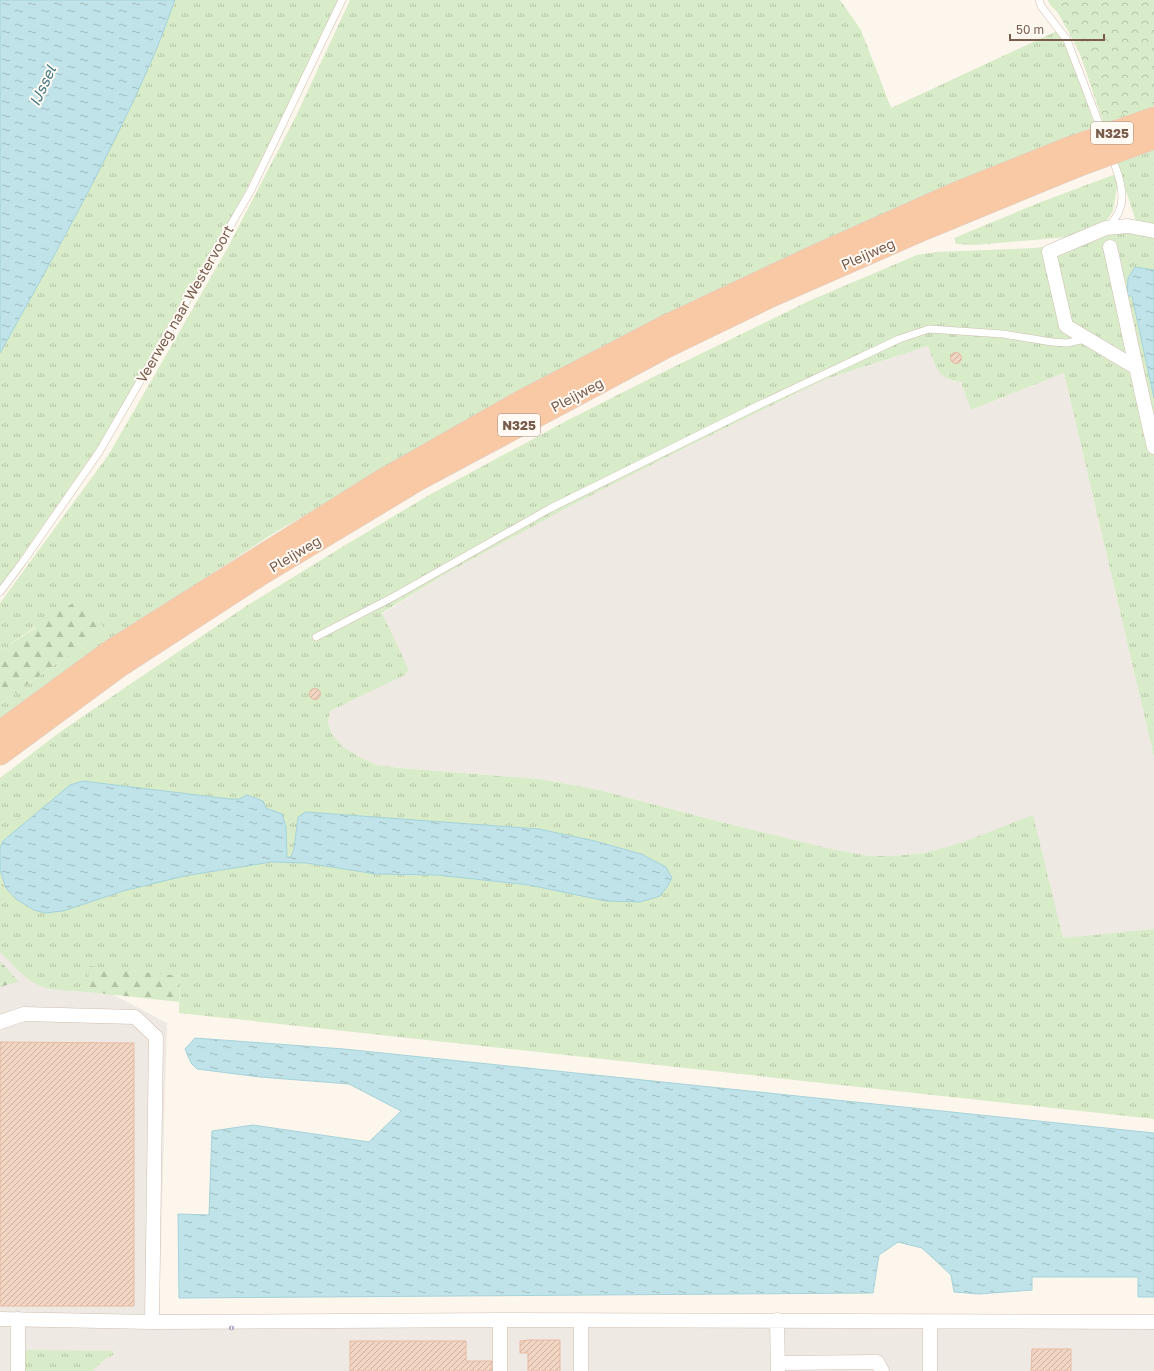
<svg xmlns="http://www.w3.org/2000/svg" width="1154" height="1371" font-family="'Golos Text',sans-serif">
	<defs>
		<pattern id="grass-tufts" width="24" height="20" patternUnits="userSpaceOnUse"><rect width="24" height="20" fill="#d8ecc9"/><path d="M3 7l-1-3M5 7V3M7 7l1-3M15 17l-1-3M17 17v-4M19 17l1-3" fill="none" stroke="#b4c2a5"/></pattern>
		<pattern id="forest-firs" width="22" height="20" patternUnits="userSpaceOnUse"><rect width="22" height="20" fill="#d8ecc9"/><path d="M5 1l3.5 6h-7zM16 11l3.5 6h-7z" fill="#b4c2a5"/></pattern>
		<pattern id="park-crowns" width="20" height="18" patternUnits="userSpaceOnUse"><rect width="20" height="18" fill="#d8ecc9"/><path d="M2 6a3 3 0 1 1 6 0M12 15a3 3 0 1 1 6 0" fill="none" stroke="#b4c2a5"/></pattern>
		<pattern id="water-ripples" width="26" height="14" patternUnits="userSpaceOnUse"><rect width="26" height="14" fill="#bfe3e8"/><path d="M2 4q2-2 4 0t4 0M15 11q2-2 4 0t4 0" fill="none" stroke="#a0bbbe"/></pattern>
		<pattern id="building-hatch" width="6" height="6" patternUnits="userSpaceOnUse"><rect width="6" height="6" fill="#f3d5c3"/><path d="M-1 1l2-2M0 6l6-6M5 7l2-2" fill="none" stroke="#cab0a1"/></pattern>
	</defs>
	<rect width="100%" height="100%" fill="#fdf6ec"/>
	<path fill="#efe9e4" d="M 928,346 L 936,367 L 954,382 L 961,382 L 971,410 L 1064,373 L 1154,757 L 1154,929 L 1063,939 L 963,842 L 925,853 L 892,856 L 870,856 L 831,849 L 721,822 L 599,790 L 540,779 L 400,768 L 377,765 L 361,758 L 343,747 L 332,734 L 328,722 L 330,711 L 403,676 L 409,670 L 382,614 L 447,573 L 576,503 L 687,447 L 826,379 Z
		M 0,935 L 167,1023 L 159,1314 L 1154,1316 L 1154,1371 L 0,1371 Z"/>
	<path fill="url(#grass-tufts)" d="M 175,0 L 341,0 L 214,254 L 97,448 L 0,587 L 0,353 L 60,245 L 116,135 L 151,61 Z
		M 350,0 L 840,0 L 861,30 L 891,108 L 1057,31 L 1070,55 L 1095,126 L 905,205 L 381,471 L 274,533 L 146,617 L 0,720 L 0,704 L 105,629 L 35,627 L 0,651 L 0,603 L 109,454 L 227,249 L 297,114 Z
		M 1048,0 L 1154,0 L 1154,224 L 1136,221 L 1081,56 C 1074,41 1066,27 1058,13 C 1054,8 1050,6 1048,0 Z
		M 1113,175 L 1116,176 L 1118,181 L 1113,211 L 1105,223 L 1068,237 L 975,245 L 956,244 L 954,238 L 1041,202 Z
		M 1109,229 L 1137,235 L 1154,236 L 1154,270 L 1135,267 L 1127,296 L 1132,295 L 1154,398 L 1154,757 L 1064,373 L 971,410 L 961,382 C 937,380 935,365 928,346 L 826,379 L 687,447 L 576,503 L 447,573 L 382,613 L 409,670 L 403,676 L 330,711 L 328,722 L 332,734 L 343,747 L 361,758 L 377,765 L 400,768 L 540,779 L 599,790 L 721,822 L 831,849 L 870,856 L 892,856 L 925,853 L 963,842 L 1033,815 L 1063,938 L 1154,929 L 1154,1119 L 179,1013 L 180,976 L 90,967 L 88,992 C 72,990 53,992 38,985 C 23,978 12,963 0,952 L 0,870 L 6,888 L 16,899 L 34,910 L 184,876 L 271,862 L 306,863 L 408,873 L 437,875 L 529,885 L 606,901 L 672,878 L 666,867 L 641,854 L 595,841 L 539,829 L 298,817 L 294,849 L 291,857 L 287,857 L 286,827 L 271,809 L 266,808 L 247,795 L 239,799 L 230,799 L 83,781 L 70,785 L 3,841 L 0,848 L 0,778 L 60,732 L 151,670 L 248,605 L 347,544 L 431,494 L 570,419 L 653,377 L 811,300 L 917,255 L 936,252 L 1035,248 L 1075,242 Z
		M 25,1350 L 114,1351 L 113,1355 L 105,1359 L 92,1371 L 25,1371 Z"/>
	<path fill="url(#forest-firs)" d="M 83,601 L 105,629 L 0,704 L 0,651 L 73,603 Z
		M 0,961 L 20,983 L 18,982 L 0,987 Z
		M 89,966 L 180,976 L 179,1002 L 88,992 Z"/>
	<path fill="url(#park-crowns)" d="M 1048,0 L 1154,0 L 1154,103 L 1104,122 L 1081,56 L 1070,33 L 1056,9 L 1050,4 Z"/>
	<path fill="url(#water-ripples)" stroke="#a5d3da" d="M 0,0 L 175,0 C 167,21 160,42 151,62 C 107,162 53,258 0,353 Z
		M 1135,267 L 1154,270 L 1154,398 L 1132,296 L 1127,296 L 1128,278 Z
		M 83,781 L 230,799 L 239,799 L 247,795 L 263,801 L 266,808 L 282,814 L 286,827 L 287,857 L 291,857 L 294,849 L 298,817 L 306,812 L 539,829 L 595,841 L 641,854 L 666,867 L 672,878 L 667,887 L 660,896 L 640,902 L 606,901 L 529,885 L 437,875 L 376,874 L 306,863 L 271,862 L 184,876 L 123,891 L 63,911 L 45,913 L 34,910 L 16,899 L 6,888 L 0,870 L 0,848 L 3,841 L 70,785 Z
		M 195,1038 L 344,1049 L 1154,1133 L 1154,1297 L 1138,1297 L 1138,1277 L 1032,1277 L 1032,1290 L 979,1294 L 954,1292 L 951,1275 L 922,1248 L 898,1242 L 879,1255 L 873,1293 L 179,1298 L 178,1214 L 209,1215 L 212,1131 L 253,1125 L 369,1142 L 401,1111 L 349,1084 L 260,1077 L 197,1069 L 191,1063 L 185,1049 Z"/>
	<path fill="url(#building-hatch)" stroke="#e6bba3" d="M950.5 358a5.5 5.5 0 1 1 11 0a5.5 5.5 0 1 1-11 0Z
		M309.5 694a5.5 5.5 0 1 1 11 0a5.5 5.5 0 1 1-11 0Z
		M 0,1042 L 134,1043 L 134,1306 L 0,1306 Z
		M 528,1340 L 560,1340 L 560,1371 L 528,1371 L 528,1353 L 520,1353 L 520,1341 Z
		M 350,1341 L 466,1341 L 466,1361 L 492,1361 L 492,1371 L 350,1371 Z
		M 1032,1349 L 1071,1349 L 1071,1371 L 1031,1371 Z"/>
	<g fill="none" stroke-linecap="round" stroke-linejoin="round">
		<g stroke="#d1beb0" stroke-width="8">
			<path id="service" d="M 1039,0 L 1041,6 L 1067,40 L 1103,134
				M 1108,227 C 1112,222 1117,217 1119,211 C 1127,194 1117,171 1111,155
				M 0,592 L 24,560 L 99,452 L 251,190 L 342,0
				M 316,637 L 395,596 L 549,509 L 761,404 L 899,339 L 929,329 L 1003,334 L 1052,342 L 1067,343 L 1085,339"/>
		</g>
		<g stroke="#d1beb0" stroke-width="15">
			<path id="minor" d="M 1110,247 C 1125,313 1138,380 1154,447
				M 1135,367 L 1066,326 L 1049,252 L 1106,228 L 1128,226 L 1154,231
				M 0,1022 L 24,1014 L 135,1017 L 156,1037 L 152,1322
				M 0,1319 L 152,1322 L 500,1320 L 1154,1322
				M 500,1320 L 500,1371
				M 777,1320 L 778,1371
				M 930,1321 L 930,1371
				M 778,1363 L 877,1362 L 882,1371
				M 18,1371 L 18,1319
				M 581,1371 L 581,1320"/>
		</g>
		<g stroke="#dad1cd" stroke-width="23">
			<path id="trunk" d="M 0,732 L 112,650 L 381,481 L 520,402 L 664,327 L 813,257 L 954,194 L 1069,148
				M 0,754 L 121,665 L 258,576 L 419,479 L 664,348 L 769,297 L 924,229 L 1077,166"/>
		</g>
		<use href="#service" stroke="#fff" stroke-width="7"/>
		<use href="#minor" stroke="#fff" stroke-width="14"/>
		<use href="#trunk" stroke="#f9c8a4" stroke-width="22"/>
		<g stroke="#b9a8c9" stroke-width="4.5">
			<path id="rail" d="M 231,1328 L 232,1328"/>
		</g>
		<use href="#rail" stroke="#fffaf3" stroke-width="3" stroke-dasharray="9" stroke-linecap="butt"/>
		<g stroke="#dad1cd" stroke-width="23" stroke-linecap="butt">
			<path id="trunk-bridge" d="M 1069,148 L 1154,118
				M 1077,166 L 1154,138"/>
		</g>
		<use href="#trunk-bridge" stroke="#f9c8a4" stroke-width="22"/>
	</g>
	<g text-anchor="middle" stroke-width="4" stroke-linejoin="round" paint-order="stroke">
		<g fill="#fffaf3" stroke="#a28b7f" stroke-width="1">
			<rect x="1091" y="122" width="42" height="22" rx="3"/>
			<rect x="498" y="414" width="42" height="22" rx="3"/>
		</g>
		<g font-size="13" font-weight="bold" fill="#7a5c4d">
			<text x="1112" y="138">N325</text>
			<text x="519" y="430">N325</text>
		</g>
		<g font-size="14" fill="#7a5c4d" stroke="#fffaf3">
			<text transform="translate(868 254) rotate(-24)" y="5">Pleijweg</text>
			<text transform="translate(185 304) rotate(-60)" y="5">Veerweg naar Westervoort</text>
			<text transform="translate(577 395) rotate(-28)" y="5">Pleijweg</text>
			<text transform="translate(295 554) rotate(-31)" y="5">Pleijweg</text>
		</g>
		<g font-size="15" font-style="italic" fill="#437c86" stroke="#fffaf3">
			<text transform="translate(43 86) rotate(-65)" y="5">IJssel</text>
		</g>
	</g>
	<path d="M1010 34v6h94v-6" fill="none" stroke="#7a5c4d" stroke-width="2"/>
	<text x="1016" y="34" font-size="12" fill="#7a5c4d" stroke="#fffaf3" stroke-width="3" paint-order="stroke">50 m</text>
</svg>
